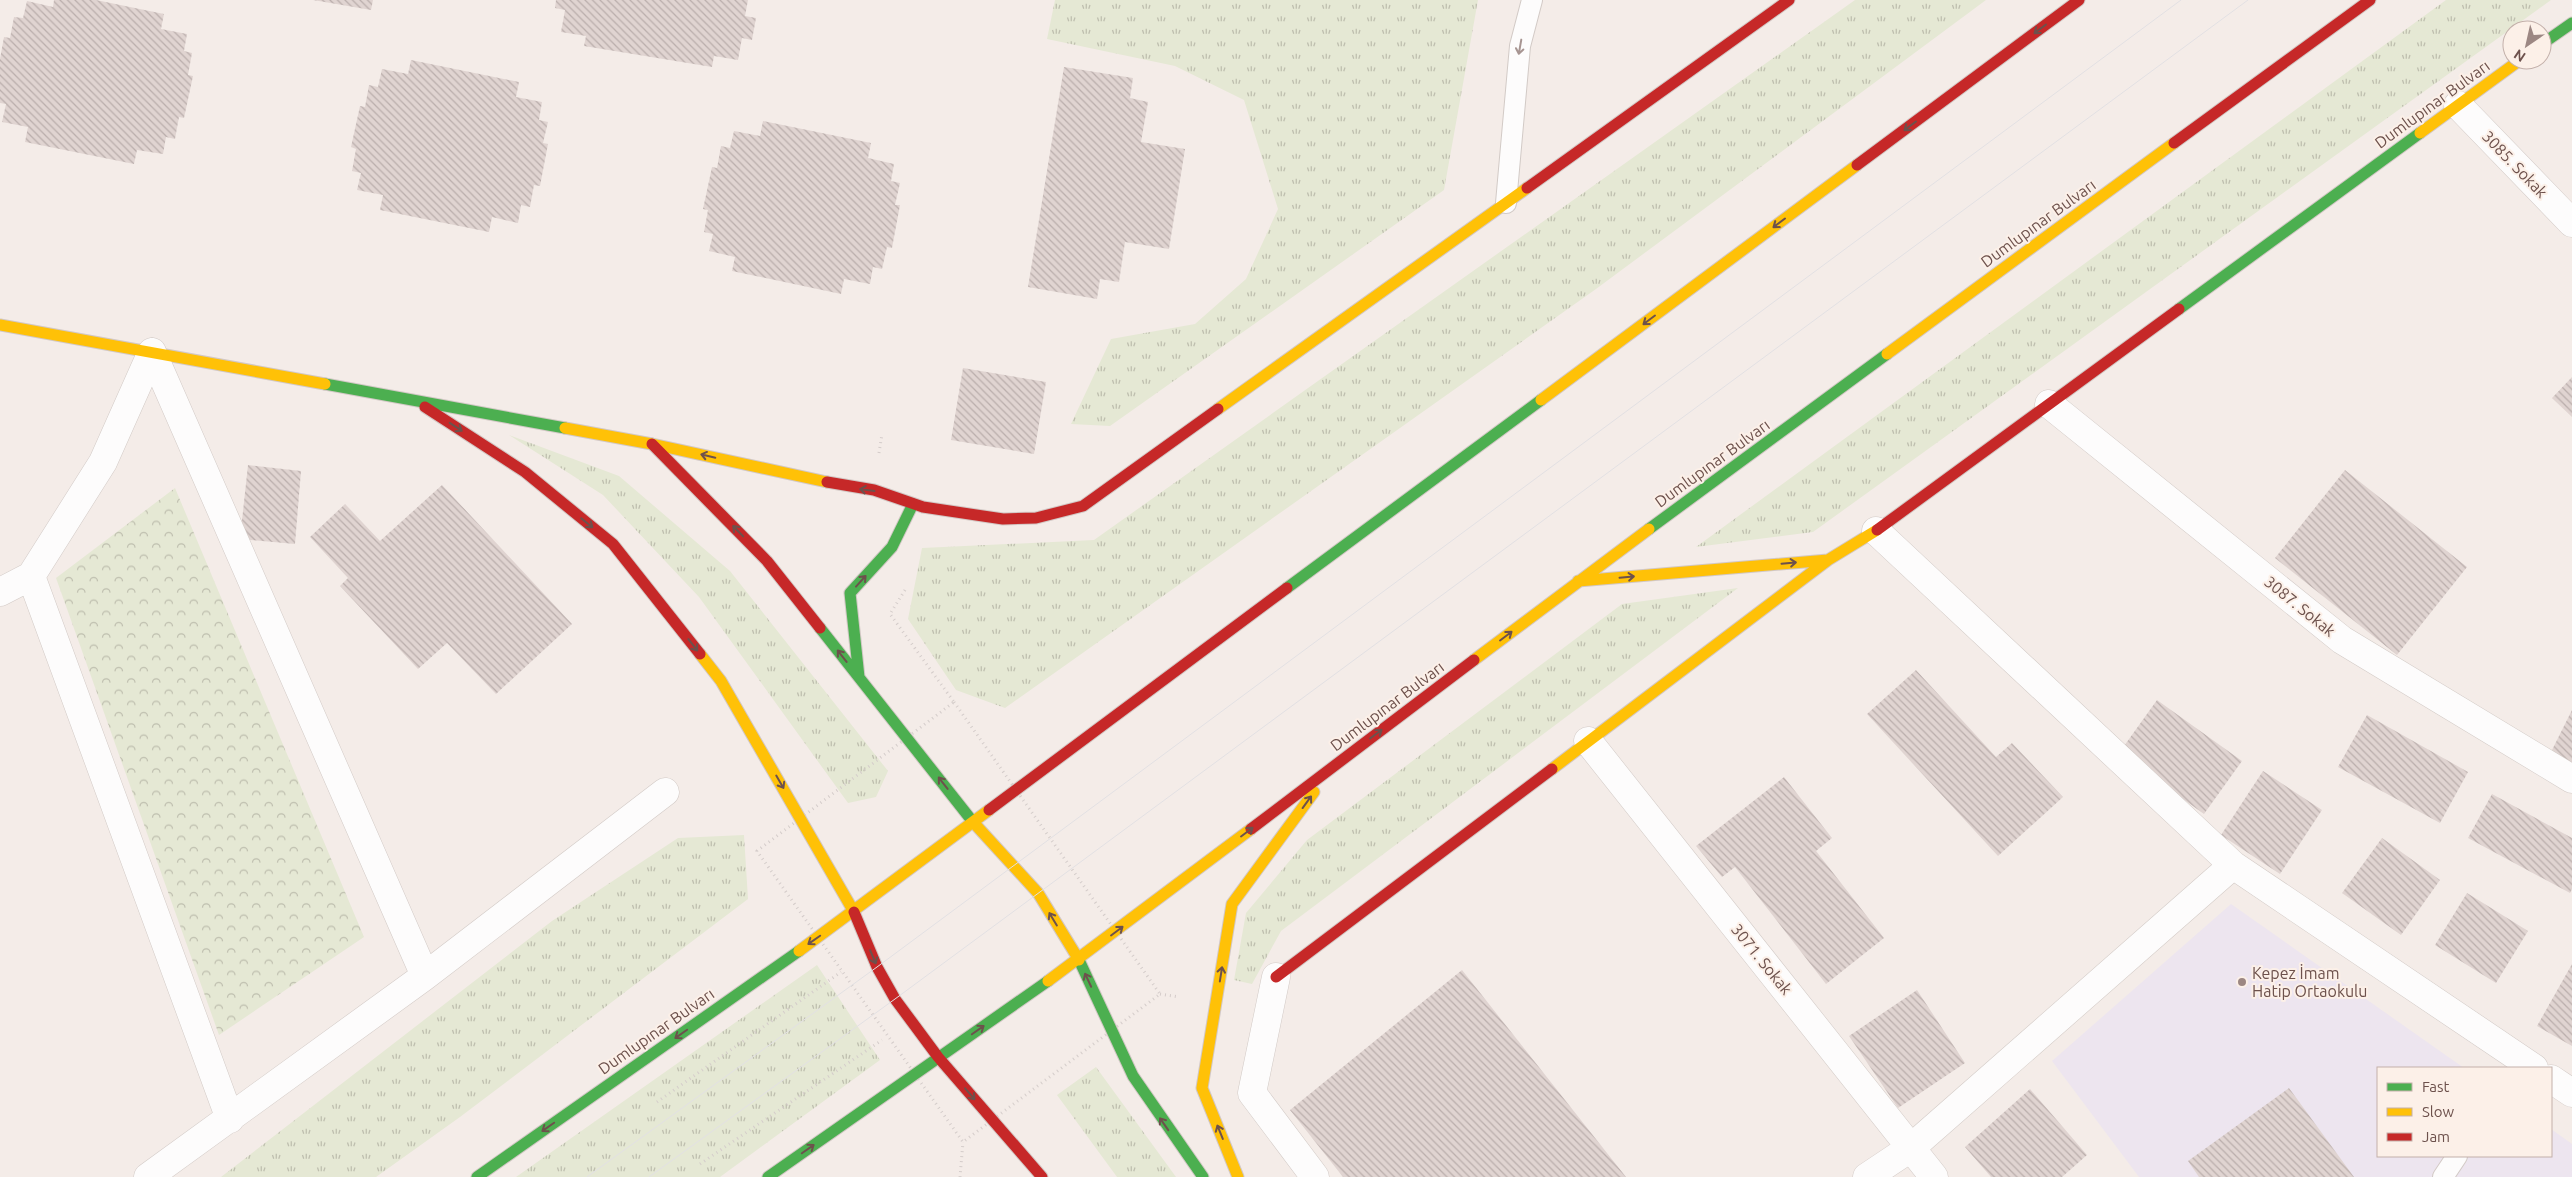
<svg xmlns="http://www.w3.org/2000/svg" width="2572" height="1177" font-family="Ubuntu,sans-serif">
	<defs>
		<pattern id="grass-tufts" width="24" height="20" patternUnits="userSpaceOnUse" patternTransform="scale(1.25)"><rect width="24" height="20" fill="#e5e8d4"/><path d="M3 7l-1-3M5 7V3M7 7l1-3M15 17l-1-3M17 17v-4M19 17l1-3" fill="none" stroke="#bebeae"/></pattern>
		<pattern id="forest-crowns" width="20" height="18" patternUnits="userSpaceOnUse" patternTransform="scale(1.25)"><rect width="20" height="18" fill="#e5e8d4"/><path d="M2 6a3 3 0 1 1 6 0M12 15a3 3 0 1 1 6 0" fill="none" stroke="#bebeae"/></pattern>
		<pattern id="building-back-hatch" width="6" height="6" patternUnits="userSpaceOnUse" patternTransform="scale(1.25)"><rect width="6" height="6" fill="#e0d4d1"/><path d="M-1 5l2 2M0 0l6 6M5-1l2 2" fill="none" stroke="#baaeac"/></pattern>
	</defs>
	<rect width="100%" height="100%" fill="#f4ece8"/>
	<path fill="#ede5ef" d="M 2231,904 L 2464,1068 L 2378,1068 L 2378,1156 L 2551,1156 L 2551,1129 L 2572,1144 L 2572,1177 L 2139,1177 L 2052,1061 Z"/>
	<path fill="url(#grass-tufts)" d="M 1055,0 L 1478,0 L 1444,190 L 1110,426 L 1071,424 L 1111,339 L 1195,324 L 1246,279 L 1278,209 L 1244,100 L 1175,66 L 1047,39 Z
		M 1855,0 L 1986,0 L 1596,289 L 1005,708 L 956,690 L 908,619 L 922,548 L 1094,540 Z
		M 2446,0 L 2551,0 L 1813,532 L 1696,547 Z
		M 509,435 L 619,476 L 730,571 L 888,771 L 876,797 L 848,803 L 699,597 L 603,495 Z
		M 1738,588 L 1281,931 L 1252,984 L 1234,980 L 1246,913 L 1307,840 L 1622,604 Z
		M 744,835 L 748,899 L 460,1117 L 376,1177 L 221,1177 L 552,921 L 678,838 Z
		M 817,965 L 880,1060 L 720,1177 L 516,1177 Z
		M 1096,1067 L 1176,1177 L 1117,1177 L 1057,1095 Z"/>
	<path fill="url(#forest-crowns)" d="M 175,488 L 364,937 L 219,1035 L 56,578 Z"/>
	<path fill="url(#building-back-hatch)" d="M 54,0 L 96,0 L 164,14 L 161,29 L 187,34 L 184,51 L 192,53 L 188,75 L 193,76 L 184,118 L 179,117 L 175,139 L 166,137 L 163,154 L 137,150 L 134,164 L 25,142 L 28,127 L 2,122 L 6,104 L 0,103 L 0,59 L 4,37 L 10,38 L 14,17 L 23,18 L 27,1 L 53,7 Z
		M 313,0 L 373,0 L 371,10 Z
		M 556,0 L 748,0 L 745,16 L 756,18 L 752,40 L 742,38 L 738,60 L 714,56 L 712,67 L 584,46 L 586,36 L 561,32 L 565,10 L 555,8 Z
		M 411,60 L 519,82 L 516,97 L 542,102 L 539,120 L 548,122 L 543,143 L 548,144 L 540,186 L 534,185 L 530,207 L 521,205 L 518,223 L 492,217 L 489,232 L 380,210 L 383,195 L 357,190 L 361,173 L 352,171 L 356,149 L 351,147 L 360,106 L 365,107 L 369,85 L 378,87 L 382,69 L 408,74 Z
		M 1064,67 L 1133,78 L 1130,98 L 1148,102 L 1141,142 L 1185,149 L 1169,249 L 1125,242 L 1119,282 L 1100,279 L 1097,299 L 1028,287 Z
		M 763,121 L 871,143 L 868,158 L 894,164 L 891,181 L 900,183 L 895,205 L 900,205 L 892,248 L 887,247 L 882,269 L 873,267 L 870,284 L 844,279 L 841,294 L 732,271 L 735,257 L 709,251 L 713,234 L 704,232 L 708,210 L 703,209 L 712,167 L 717,168 L 721,146 L 730,148 L 734,131 L 760,136 Z
		M 963,368 L 1046,382 L 1034,454 L 951,440 Z
		M 2572,377 L 2572,417 L 2552,398 Z
		M 248,465 L 301,471 L 295,544 L 240,539 Z
		M 2345,470 L 2467,567 L 2397,655 L 2275,558 Z
		M 442,485 L 572,624 L 496,694 L 447,643 L 418,669 L 340,586 L 348,578 L 310,537 L 345,504 L 380,541 Z
		M 1916,670 L 1996,757 L 2012,743 L 2063,797 L 1998,856 L 1867,714 Z
		M 2157,700 L 2242,761 L 2204,814 L 2119,753 Z
		M 2572,710 L 2572,774 L 2546,762 Z
		M 2367,715 L 2468,772 L 2440,823 L 2338,767 Z
		M 2263,771 L 2322,810 L 2280,874 L 2221,835 Z
		M 1784,777 L 1832,838 L 1816,851 L 1884,938 L 1826,984 L 1735,867 L 1722,877 L 1696,846 Z
		M 2492,794 L 2572,838 L 2572,889 L 2570,893 L 2468,838 Z
		M 2382,838 L 2440,880 L 2401,935 L 2342,893 Z
		M 2467,893 L 2528,931 L 2496,983 L 2435,945 Z
		M 2572,964 L 2572,1046 L 2537,1026 Z
		M 1462,970 L 1626,1177 L 1343,1177 L 1290,1110 Z
		M 1917,990 L 1965,1063 L 1898,1108 L 1849,1036 Z
		M 2289,1088 L 2354,1177 L 2199,1177 L 2188,1161 Z
		M 2030,1089 L 2087,1155 L 2062,1177 L 1991,1177 L 1965,1147 Z"/>
	<g fill="none" stroke-linecap="round" stroke-linejoin="round">
		<g stroke="#d2cac6" stroke-width="22">
			<path id="lane" d="M 1506,203 L 1520,46 L 1532,0
				M 2443,1177 L 2457,1156"/>
		</g>
		<g stroke="#d2cac6" stroke-width="29">
			<path id="street" d="M 2458,105 L 2572,223
				M 152,352 L 425,976
				M 2049,404 L 2342,640 L 2572,779
				M 1876,531 L 2233,865 L 2534,1068
				M 31,576 L 230,1119
				M 0,592 L 31,576 L 103,462 L 152,352
				M 1588,741 L 1934,1177
				M 1276,977 L 1252,1093 L 1315,1177
				M 2551,1079 L 2572,1093
				M 148,1177 L 425,976 L 665,792
				M 1867,1177 L 1912,1147 L 2233,865"/>
		</g>
		<g stroke="#d2c8c5" stroke-width="13">
			<path id="fast" d="M 2542,44 L 2572,23
				M 2179,309 L 2420,133
				M 325,384 L 565,428
				M 1649,529 L 1887,354
				M 1287,588 L 1541,400
				M 820,628 L 973,822
				M 859,677 L 850,593 L 892,547 L 913,504
				M 1079,960 L 1133,1076 L 1203,1177
				M 477,1177 L 799,951
				M 768,1177 L 1048,981"/>
		</g>
		<g stroke="#d2c8c5" stroke-width="13">
			<path id="slow" d="M 2420,133 L 2520,60
				M 0,325 L 325,384
				M 1887,354 L 2174,143
				M 1541,400 L 1857,165
				M 1218,409 L 1527,188
				M 565,428 L 652,444 L 827,482
				M 1578,581 L 1828,560
				M 700,654 L 721,681 L 854,912
				M 1474,660 L 1649,529
				M 1552,769 L 1828,560 L 1877,530
				M 973,822 L 1038,893 L 1079,960
				M 799,951 L 989,810
				M 1048,981 L 1251,829
				M 1238,1177 L 1202,1088 L 1232,904 L 1314,792"/>
		</g>
		<g stroke="#d2c8c5" stroke-width="13">
			<path id="jam" d="M 2174,143 L 2370,0
				M 1857,165 L 2079,0
				M 1527,188 L 1789,0
				M 425,407 L 525,472 L 613,544 L 700,654
				M 652,444 L 767,561 L 820,628
				M 827,482 L 874,490 L 923,507 L 1003,519 L 1036,518 L 1083,506 L 1218,409
				M 1877,530 L 2179,309
				M 989,810 L 1287,588
				M 1251,829 L 1474,660
				M 854,912 L 877,967 L 895,999 L 938,1057
				M 1276,977 L 1552,769
				M 938,1057 L 1042,1177"/>
		</g>
		<path stroke="#d4ccca" stroke-width="3" stroke-dasharray="1 4" stroke-linecap="butt" d="M 879,453 L 882,434
			M 905,590 L 890,614 L 954,702
			M 954,702 L 1160,994 L 963,1142 L 757,851 Z
			M 1160,994 L 1179,997
			M 657,1102 L 841,972
			M 700,1164 L 882,1040
			M 960,1177 L 963,1142"/>
		<use href="#lane" stroke="#fdfcfc" stroke-width="20"/>
		<use href="#street" stroke="#fdfcfc" stroke-width="28"/>
		<use href="#fast" stroke="#4caf50" stroke-width="11"/>
		<use href="#slow" stroke="#ffc107" stroke-width="11"/>
		<use href="#jam" stroke="#c62828" stroke-width="11"/>
		<path stroke="#e2e0e3" stroke-width="1" d="M 587,1177 L 877,967 L 2181,0
			M 649,1177 L 895,999 L 2248,0"/>
	</g>
	<defs><path id="oneway-shaft" d="M-6 0H5M1.5-3L5.5 0L1.5 3" fill="none" stroke-width="1.6" stroke-linecap="round" stroke-linejoin="round" transform="scale(1.25)"/></defs>
	<g stroke="#6d514c">
		<use href="#oneway-shaft" transform="translate(2040 29) rotate(143)"/>
		<use href="#oneway-shaft" transform="translate(1910 126) rotate(143)"/>
		<use href="#oneway-shaft" transform="translate(1779 223) rotate(143)"/>
		<use href="#oneway-shaft" transform="translate(1649 320) rotate(143)"/>
		<use href="#oneway-shaft" transform="translate(456 427) rotate(33)"/>
		<use href="#oneway-shaft" transform="translate(708 456) rotate(-167)"/>
		<use href="#oneway-shaft" transform="translate(867 490) rotate(-172)"/>
		<use href="#oneway-shaft" transform="translate(587 523) rotate(39)"/>
		<use href="#oneway-shaft" transform="translate(738 531) rotate(-134)"/>
		<use href="#oneway-shaft" transform="translate(1789 563) rotate(-5)"/>
		<use href="#oneway-shaft" transform="translate(1627 577) rotate(-5)"/>
		<use href="#oneway-shaft" transform="translate(861 581) rotate(-48)"/>
		<use href="#oneway-shaft" transform="translate(1506 636) rotate(-37)"/>
		<use href="#oneway-shaft" transform="translate(693 645) rotate(52)"/>
		<use href="#oneway-shaft" transform="translate(842 656) rotate(-128)"/>
		<use href="#oneway-shaft" transform="translate(1376 734) rotate(-37)"/>
		<use href="#oneway-shaft" transform="translate(780 782) rotate(60)"/>
		<use href="#oneway-shaft" transform="translate(943 783) rotate(-128)"/>
		<use href="#oneway-shaft" transform="translate(1307 802) rotate(-54)"/>
		<use href="#oneway-shaft" transform="translate(1247 832) rotate(-37)"/>
		<use href="#oneway-shaft" transform="translate(1053 919) rotate(-121)"/>
		<use href="#oneway-shaft" transform="translate(1117 931) rotate(-37)"/>
		<use href="#oneway-shaft" transform="translate(814 940) rotate(145)"/>
		<use href="#oneway-shaft" transform="translate(873 957) rotate(67)"/>
		<use href="#oneway-shaft" transform="translate(1221 974) rotate(-81)"/>
		<use href="#oneway-shaft" transform="translate(1088 980) rotate(-115)"/>
		<use href="#oneway-shaft" transform="translate(978 1030) rotate(-35)"/>
		<use href="#oneway-shaft" transform="translate(681 1034) rotate(145)"/>
		<use href="#oneway-shaft" transform="translate(970 1094) rotate(49)"/>
		<use href="#oneway-shaft" transform="translate(1164 1124) rotate(-125)"/>
		<use href="#oneway-shaft" transform="translate(548 1127) rotate(145)"/>
		<use href="#oneway-shaft" transform="translate(1220 1132) rotate(-112)"/>
		<use href="#oneway-shaft" transform="translate(808 1149) rotate(-35)"/>
	</g>
	<use stroke="#a79592" href="#oneway-shaft" transform="translate(1520 47) rotate(100)"/>
	<circle fill="#9c8783" stroke="#fcf0e8" stroke-width="2" cx="2242" cy="982" r="5"/>
	<g text-anchor="middle" stroke-width="4" stroke-linejoin="round" paint-order="stroke">
		<g font-size="16" fill="#6d514c" stroke="#fcf0e8">
			<text transform="translate(2432 104) rotate(-36)" y="6">Dumlupınar Bulvarı</text>
			<text transform="translate(2515 164) rotate(46)" y="6">3085. Sokak</text>
			<text transform="translate(2038 223) rotate(-36)" y="6">Dumlupınar Bulvarı</text>
			<text transform="translate(1712 463) rotate(-36)" y="6">Dumlupınar Bulvarı</text>
			<text transform="translate(2300 606) rotate(39)" y="6">3087. Sokak</text>
			<text transform="translate(1387 706) rotate(-37)" y="6">Dumlupınar Bulvarı</text>
			<text transform="translate(1762 959) rotate(51)" y="6">3071. Sokak</text>
			<text transform="translate(656 1031) rotate(-35)" y="6">Dumlupınar Bulvarı</text>
		</g>
		<g font-size="16" fill="#6d514c" stroke="#fcf0e8" text-anchor="start">
			<text x="2252" y="979">Kepez İmam<tspan x="2252" dy="18">Hatip Ortaokulu</tspan></text>
		</g>
	</g>
	<rect x="2377" y="1067" width="175" height="90" fill="#fcf0e8" stroke="#c3b0aa"/>
	<rect x="2387" y="1083" width="25" height="8" fill="#4caf50" stroke="#c3b0aa"/>
	<text x="2422" y="1092" font-size="15" fill="#6d514c">Fast</text>
	<rect x="2387" y="1108" width="25" height="8" fill="#ffc107" stroke="#c3b0aa"/>
	<text x="2422" y="1117" font-size="15" fill="#6d514c">Slow</text>
	<rect x="2387" y="1133" width="25" height="8" fill="#c62828" stroke="#c3b0aa"/>
	<text x="2422" y="1142" font-size="15" fill="#6d514c">Jam</text>
	<g transform="translate(2527 45) rotate(214)"><circle r="24" fill="#fcf0e8" stroke="#c3b0aa"/>
	<path d="M0-4L9 19L0 12L-9 19Z" fill="#9c8783"/>
	<text y="-8" font-size="14" font-weight="bold" text-anchor="middle" fill="#6d514c">N</text>
	</g>
</svg>
